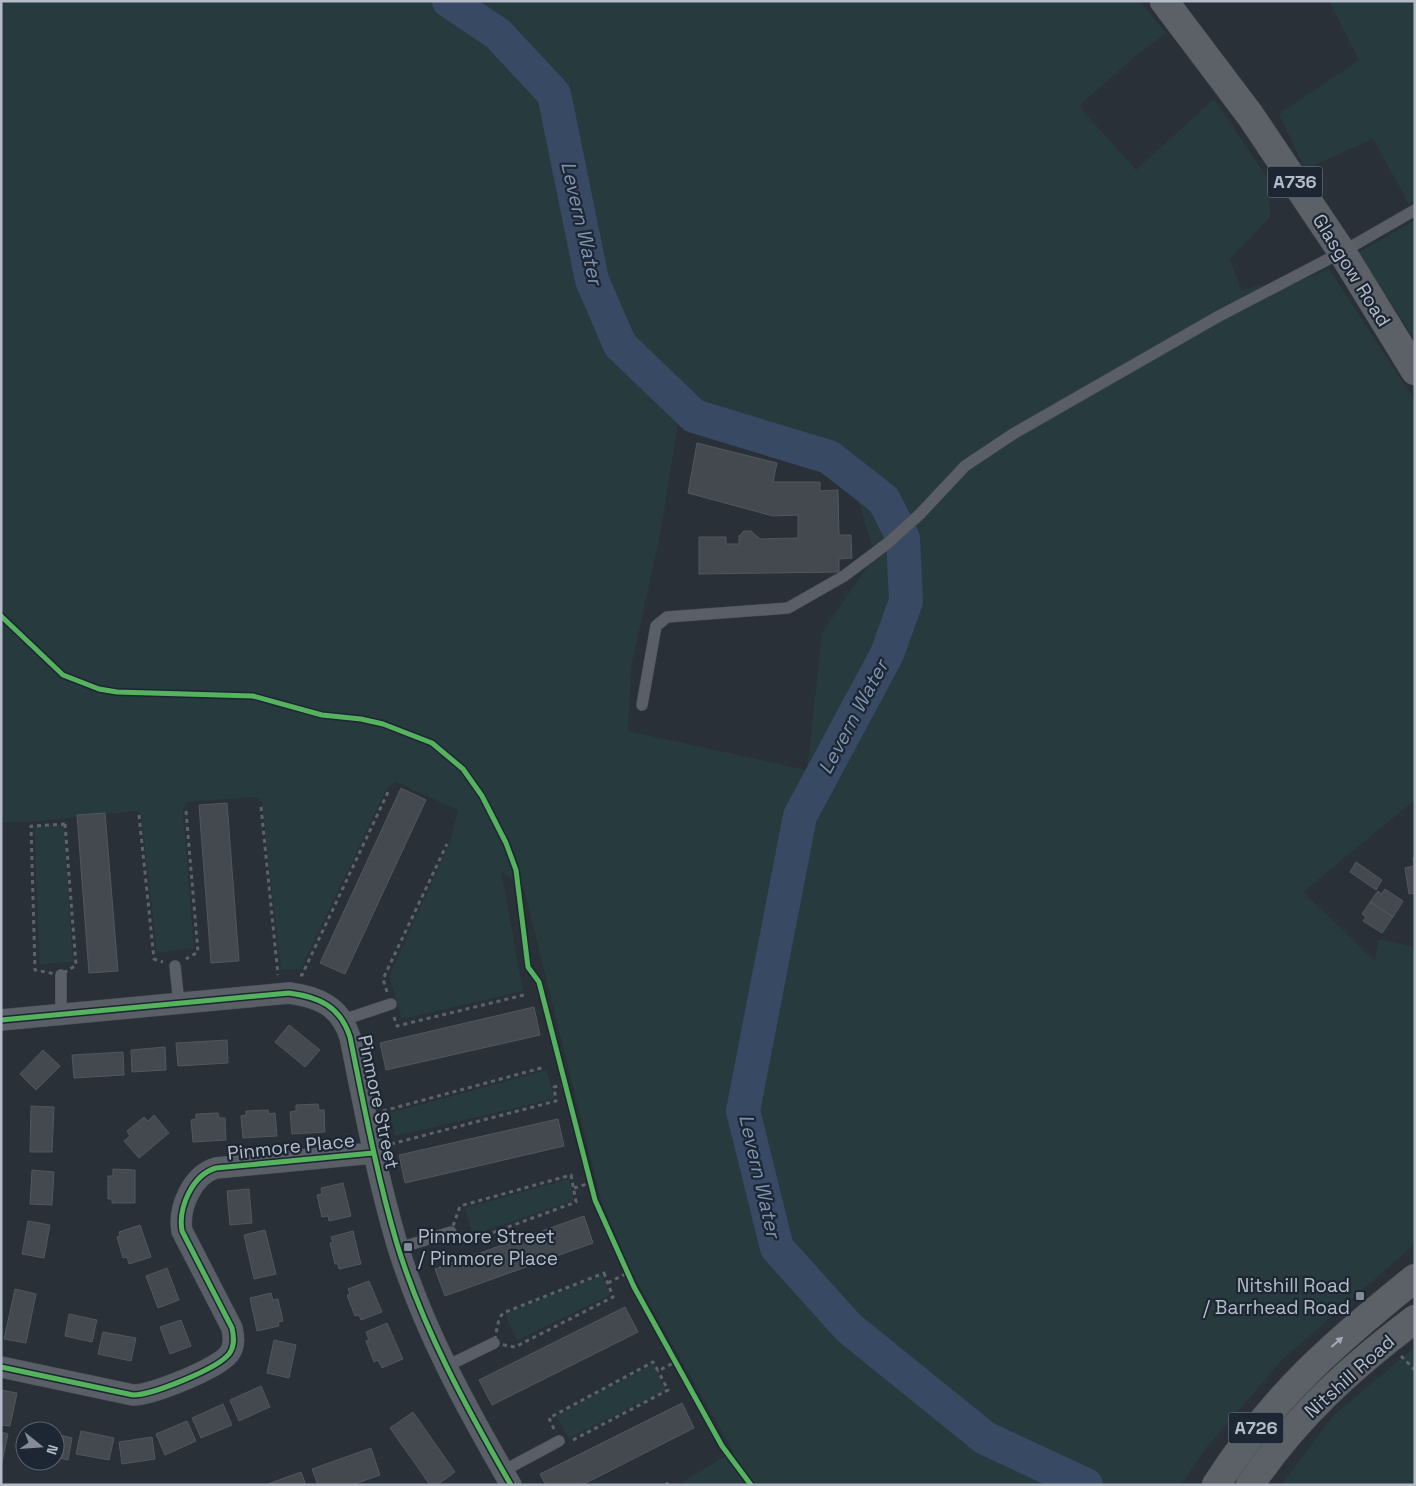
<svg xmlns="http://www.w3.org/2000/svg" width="1416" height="1486" font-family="'Space Grotesk',sans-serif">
	<rect width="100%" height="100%" fill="#2a3038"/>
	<path fill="#273a3e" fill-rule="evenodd" d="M 1,1 L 1140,1 L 1166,33 L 1132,59 L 1079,106 L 1136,170 L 1214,99 L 1266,176 L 1271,216 L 1230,259 L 1241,290 L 1280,281 L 1282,288 L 1329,269 L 1415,401 L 1415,800 L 1303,892 L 1375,961 L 1379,939 L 1415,947 L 1415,1244 L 1282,1360 L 1206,1448 L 1181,1485 L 678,1485 L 733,1451 L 632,1273 L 601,1200 L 524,889 L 501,870 L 523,991 L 402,1019 L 389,976 L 449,845 L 458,810 L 396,782 L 387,788 L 301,969 L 281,970 L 262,803 L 257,797 L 187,802 L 183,810 L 194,948 L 157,953 L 141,814 L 136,811 L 29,822 L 1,822 ZM 678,422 L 746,443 L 853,484 L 875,555 L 822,633 L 807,770 L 628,731 L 632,663 L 661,530 Z
		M 1329,1 L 1415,1 L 1415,200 L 1409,204 L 1373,139 L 1305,169 L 1279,114 L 1359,60 Z
		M 1415,220 L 1415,340 L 1367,267 L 1356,254 Z
		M 64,825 L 73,962 L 40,964 L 34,826 Z
		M 547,1070 L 554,1099 L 395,1136 L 390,1113 Z
		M 569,1179 L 574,1200 L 473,1235 L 465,1208 Z
		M 603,1275 L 610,1295 L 517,1340 L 505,1314 Z
		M 1415,1347 L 1415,1485 L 1281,1485 L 1334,1415 Z
		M 653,1364 L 666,1390 L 569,1438 L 556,1416 Z"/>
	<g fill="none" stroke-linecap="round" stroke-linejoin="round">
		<path stroke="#384963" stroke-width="34" d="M 449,1 L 498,34 L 554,94 L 592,280 L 620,345 L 694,416 L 829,457 L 884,500 L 903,538 L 906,601 L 887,654 L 800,816 L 743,1111 L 777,1248 L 849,1328 L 985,1438 L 1086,1485"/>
	</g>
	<path fill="#444950" stroke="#52575f" d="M 697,443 L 777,463 L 773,482 L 820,482 L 820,491 L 838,490 L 839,535 L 851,535 L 852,558 L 839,559 L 839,572 L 699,574 L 699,537 L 726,537 L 726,544 L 739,544 L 739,536 L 744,531 L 751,531 L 760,539 L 798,538 L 798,515 L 773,516 L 688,493 Z
		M 401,788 L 426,800 L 345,974 L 320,963 Z
		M 227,803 L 239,961 L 211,963 L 199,805 Z
		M 105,813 L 118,971 L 89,973 L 77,815 Z
		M 1413,858 L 1415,858 L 1415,893 L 1409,894 L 1405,868 L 1414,866 Z
		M 1356,862 L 1382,880 L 1376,890 L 1350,872 Z
		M 1385,889 L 1403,901 L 1393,917 L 1370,902 L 1378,891 L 1381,894 Z
		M 1370,902 L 1393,917 L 1382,933 L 1363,921 L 1366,917 L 1362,914 Z
		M 534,1007 L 540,1035 L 386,1070 L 380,1043 Z
		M 289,1025 L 320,1050 L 305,1067 L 275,1042 Z
		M 227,1040 L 228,1063 L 178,1066 L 176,1043 Z
		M 165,1047 L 166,1070 L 132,1072 L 131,1050 Z
		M 43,1050 L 60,1066 L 36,1090 L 20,1074 Z
		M 123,1052 L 124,1075 L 74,1078 L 72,1055 Z
		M 318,1104 L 319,1110 L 324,1110 L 325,1132 L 292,1134 L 290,1112 L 296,1111 L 296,1105 Z
		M 31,1106 L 54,1107 L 52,1152 L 30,1152 Z
		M 268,1110 L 269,1114 L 275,1113 L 277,1136 L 243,1138 L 241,1116 L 246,1115 L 246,1111 Z
		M 218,1113 L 219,1118 L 225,1118 L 226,1140 L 193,1142 L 191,1120 L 196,1119 L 196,1114 Z
		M 154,1115 L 169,1133 L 139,1158 L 124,1141 L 130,1136 L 127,1131 L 144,1117 L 148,1121 Z
		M 558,1119 L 564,1146 L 405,1183 L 399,1155 Z
		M 113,1169 L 135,1170 L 135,1203 L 112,1203 L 112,1199 L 108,1199 L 108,1176 L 113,1176 Z
		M 32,1170 L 54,1172 L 52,1205 L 30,1204 Z
		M 343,1183 L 351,1216 L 329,1221 L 328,1216 L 322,1217 L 317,1195 L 322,1194 L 321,1188 Z
		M 249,1189 L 252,1223 L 230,1225 L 227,1191 Z
		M 584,1216 L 593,1243 L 445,1296 L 435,1269 Z
		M 28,1221 L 50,1225 L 44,1258 L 22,1254 Z
		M 140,1225 L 151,1257 L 129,1264 L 127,1257 L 123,1258 L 117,1237 L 120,1236 L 119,1232 Z
		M 265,1230 L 276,1274 L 254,1279 L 244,1235 Z
		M 353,1231 L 361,1264 L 339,1269 L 338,1264 L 335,1264 L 330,1243 L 333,1242 L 331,1237 Z
		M 167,1268 L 179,1300 L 158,1308 L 146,1276 Z
		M 369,1281 L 382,1312 L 361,1320 L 359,1315 L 355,1316 L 347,1295 L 350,1294 L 348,1289 Z
		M 15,1289 L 36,1294 L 26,1343 L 4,1339 Z
		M 271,1293 L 273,1300 L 278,1299 L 283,1321 L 278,1322 L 279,1326 L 257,1331 L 250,1298 Z
		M 625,1307 L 638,1332 L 492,1405 L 479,1380 Z
		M 69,1314 L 97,1320 L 92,1342 L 65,1336 Z
		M 181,1320 L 191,1346 L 170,1354 L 160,1327 Z
		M 387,1323 L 403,1359 L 382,1368 L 378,1360 L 374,1362 L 366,1341 L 369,1340 L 366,1332 Z
		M 103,1332 L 136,1338 L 131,1361 L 98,1354 Z
		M 274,1340 L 296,1345 L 289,1378 L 267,1373 Z
		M 261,1386 L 270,1407 L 239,1421 L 230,1400 Z
		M 1,1390 L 17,1393 L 10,1426 L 1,1425 Z
		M 682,1403 L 694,1428 L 582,1485 L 546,1485 L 540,1474 Z
		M 223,1404 L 232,1425 L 201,1438 L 192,1418 Z
		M 413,1412 L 455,1472 L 437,1485 L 430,1485 L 390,1428 Z
		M 187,1421 L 196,1441 L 165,1455 L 156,1434 Z
		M 81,1431 L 114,1438 L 109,1460 L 76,1454 Z
		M 1,1432 L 8,1434 L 1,1467 Z
		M 55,1434 L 72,1438 L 68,1460 L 55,1457 Z
		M 152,1437 L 155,1459 L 122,1464 L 119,1442 Z
		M 371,1448 L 380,1475 L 352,1485 L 318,1485 L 312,1469 Z
		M 301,1472 L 306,1485 L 265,1485 Z"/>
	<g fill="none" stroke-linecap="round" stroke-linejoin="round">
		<g stroke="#484c53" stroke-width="12">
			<path id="service" d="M 642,705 L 656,626 L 667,617 L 788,608 L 844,576 L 888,543 L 920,514 L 965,466 L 1013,434 L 1219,316 L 1342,252 L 1415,210
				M 175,966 L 179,1004
				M 61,975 L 61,1015
				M 343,1020 L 391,1004
				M 399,1248 L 451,1232
				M 447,1366 L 494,1343
				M 503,1471 L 559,1441"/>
		</g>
		<g stroke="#484c53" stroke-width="22">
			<path id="minor" d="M 1,1020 L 289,993 C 319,997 340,1006 350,1037 C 364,1106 377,1176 397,1244 C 423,1329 467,1409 511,1485
				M 1,1367 L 133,1395 C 152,1395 217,1369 229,1354 C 235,1346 234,1337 232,1328 L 182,1231 C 178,1208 192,1175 216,1168 L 373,1153"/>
		</g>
		<g stroke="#484c55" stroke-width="29">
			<path id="primary" d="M 1164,1 L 1250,115 L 1342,252 L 1415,371
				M 1216,1485 C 1273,1396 1334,1343 1415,1278
				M 1250,1485 C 1296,1417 1350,1368 1415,1319"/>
		</g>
		<path stroke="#5d636a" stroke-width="3" stroke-dasharray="4 4" stroke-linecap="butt" d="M 261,807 L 278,975
			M 186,811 L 198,952 L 186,959
			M 139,815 L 154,959 L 163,962
			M 65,824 L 76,965 L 61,975 L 35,970 L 31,826 Z
			M 300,975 L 302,975 L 389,790
			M 387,992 L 383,979 L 447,844
			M 394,1017 L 397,1026 L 524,995
			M 383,1111 L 545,1067
			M 391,1144 L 556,1101 L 554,1087 L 566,1084
			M 571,1175 L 576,1202 L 470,1241 L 451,1232 L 460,1206 Z
			M 574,1188 L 590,1183
			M 604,1273 L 613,1297 L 515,1347 L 494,1343 L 499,1319 L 503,1313 Z
			M 608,1283 L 627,1273
			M 1401,1356 L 1415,1370
			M 554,1429 L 549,1418 L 653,1362 L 658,1371 L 675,1362
			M 573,1440 L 668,1390 L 658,1371
			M 665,1485 L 669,1483"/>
		<use href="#service" stroke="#5a5e66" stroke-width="11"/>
		<use href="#minor" stroke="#5a5e66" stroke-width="21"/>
		<use href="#primary" stroke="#5c6168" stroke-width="28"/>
		<g stroke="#1d2633" stroke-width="8">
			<path id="cycleway" d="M 1,616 L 63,675 L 99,689 L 117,692 L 253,696 L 322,715 L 361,719 L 383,724 L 432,743 L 463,769 L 482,796 L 506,843 L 516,870 L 528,967 L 539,982 L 595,1200 L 634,1287 L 722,1446 L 751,1485
				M 1,1020 L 289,993 C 319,997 340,1006 350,1037 C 364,1106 377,1176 397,1244 C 423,1329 467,1409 511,1485
				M 1,1367 L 133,1395 C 152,1395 217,1369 229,1354 C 235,1346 234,1337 232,1328 L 182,1231 C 178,1208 192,1175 216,1168 L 373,1153"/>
		</g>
		<use href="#cycleway" stroke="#56b35d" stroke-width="5"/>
	</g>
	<defs><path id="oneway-solid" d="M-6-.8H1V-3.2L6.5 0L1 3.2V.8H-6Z" transform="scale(1.25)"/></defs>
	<use fill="#a2aab6" href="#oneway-solid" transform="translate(1337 1342) rotate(-41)"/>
	<g fill="#848b96" stroke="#1d2633" stroke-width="2">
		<rect x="403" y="1242" width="10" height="10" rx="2.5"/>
		<rect x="1355" y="1291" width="10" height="10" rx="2.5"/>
	</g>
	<g text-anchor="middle" stroke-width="4.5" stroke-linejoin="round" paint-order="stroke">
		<g fill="#1d2633" stroke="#878f9c" stroke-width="1">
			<rect x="1267.5" y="166.5" width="55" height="31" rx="4"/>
			<rect x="1228.5" y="1412.5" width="55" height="31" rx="4"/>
		</g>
		<g font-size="18" font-weight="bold" fill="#b4bcc9">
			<text x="1295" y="188">A736</text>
			<text x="1256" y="1434">A726</text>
		</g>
		<g font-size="19" fill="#b4bcc9" stroke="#1d2633">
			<text transform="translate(1352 270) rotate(58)" y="7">Glasgow Road</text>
			<text transform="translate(379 1102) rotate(78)" y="7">Pinmore Street</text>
			<text transform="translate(291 1146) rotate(-6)" y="7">Pinmore Place</text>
			<text transform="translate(1349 1376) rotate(-42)" y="7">Nitshill Road</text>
		</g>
		<g font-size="19" fill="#b4bcc9" stroke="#1d2633" text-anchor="start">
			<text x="418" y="1243">Pinmore Street<tspan x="418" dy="22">/ Pinmore Place</tspan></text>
			<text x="1350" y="1292" text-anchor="end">Nitshill Road<tspan x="1350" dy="22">/ Barrhead Road</tspan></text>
		</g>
		<g font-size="20" font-style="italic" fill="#7c92b1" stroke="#1d2633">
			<text transform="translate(582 223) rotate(77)" y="7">Levern Water</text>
			<text transform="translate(853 717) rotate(-62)" y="7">Levern Water</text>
			<text transform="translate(760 1176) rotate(77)" y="7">Levern Water</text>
		</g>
	</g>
	<rect width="1416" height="1486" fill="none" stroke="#b4bcc9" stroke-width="5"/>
	<g transform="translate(40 1446) rotate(107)"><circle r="24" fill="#1d2633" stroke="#59626f"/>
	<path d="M0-4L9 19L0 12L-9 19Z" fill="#848b96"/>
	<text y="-8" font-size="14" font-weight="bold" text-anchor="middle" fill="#b4bcc9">N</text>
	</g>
</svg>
